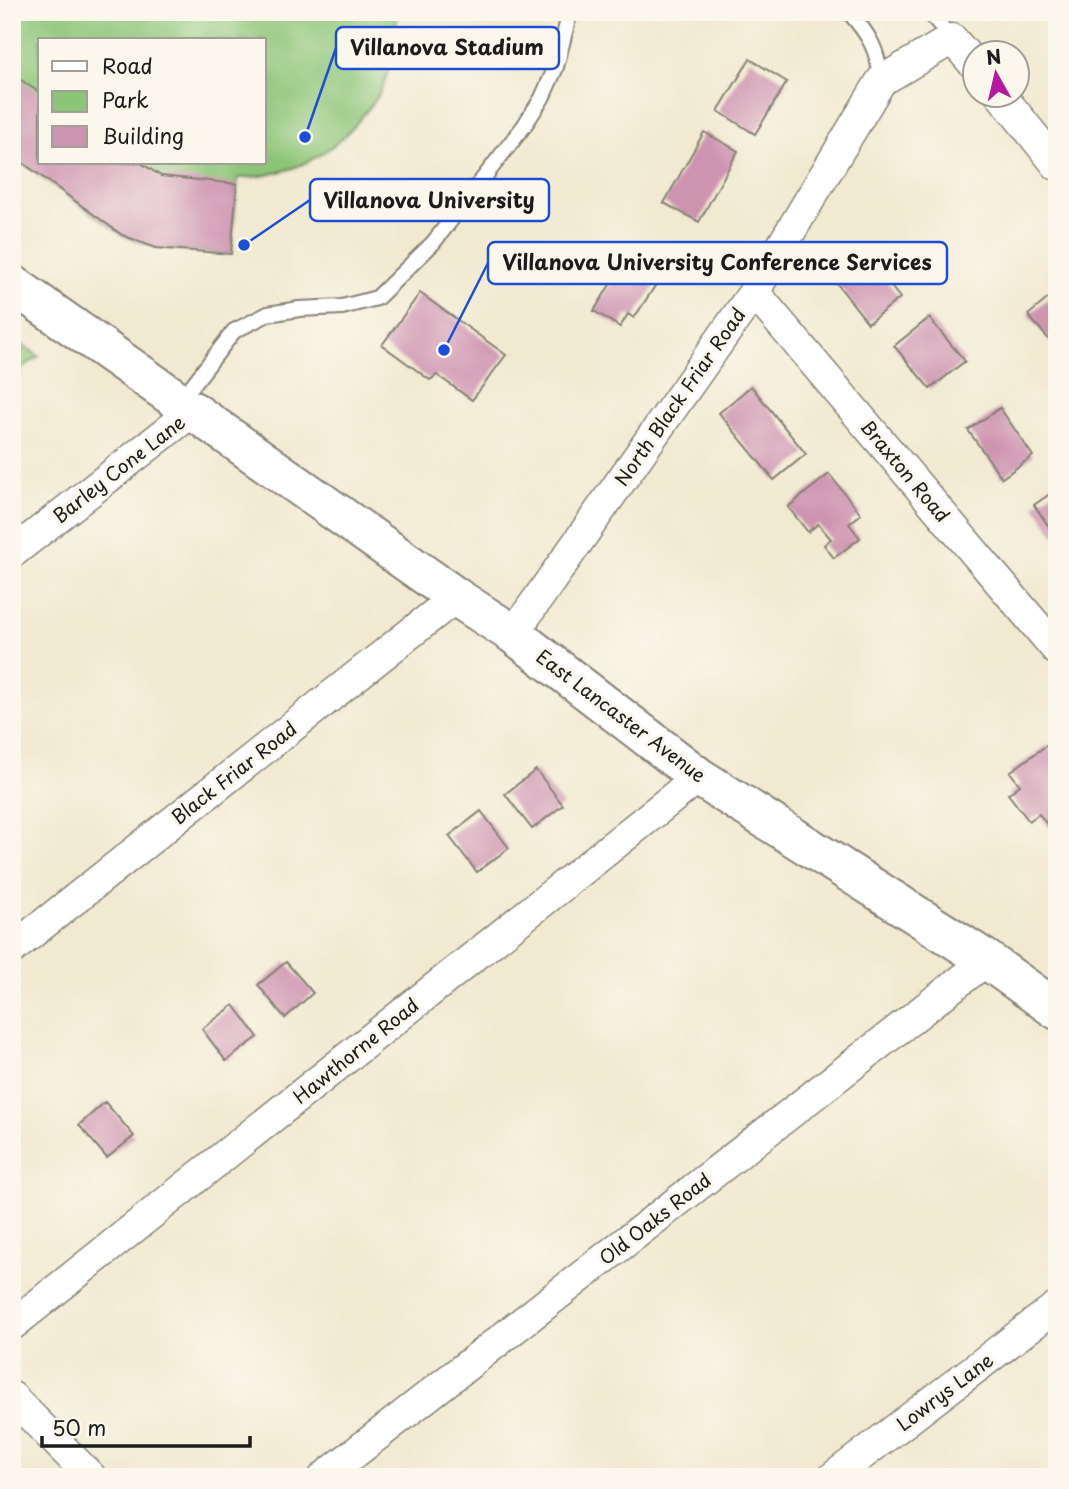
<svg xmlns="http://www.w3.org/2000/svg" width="1069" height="1489" font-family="'Playpen Sans',sans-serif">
	<rect width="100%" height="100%" fill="#fbf7ec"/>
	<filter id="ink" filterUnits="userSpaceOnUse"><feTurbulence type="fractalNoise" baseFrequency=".0143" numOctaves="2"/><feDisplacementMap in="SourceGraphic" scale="14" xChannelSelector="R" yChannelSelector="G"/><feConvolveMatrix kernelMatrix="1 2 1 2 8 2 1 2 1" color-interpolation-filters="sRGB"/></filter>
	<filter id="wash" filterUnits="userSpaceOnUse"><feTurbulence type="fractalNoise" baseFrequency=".00686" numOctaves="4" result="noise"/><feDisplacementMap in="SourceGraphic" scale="28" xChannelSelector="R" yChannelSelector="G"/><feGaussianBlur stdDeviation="1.57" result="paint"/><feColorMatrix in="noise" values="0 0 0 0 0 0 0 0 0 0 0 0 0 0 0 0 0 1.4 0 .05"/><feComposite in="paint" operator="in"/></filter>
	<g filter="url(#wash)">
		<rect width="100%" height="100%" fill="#f1e9d0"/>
		<path fill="#8dc578" stroke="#54704a" stroke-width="2" fill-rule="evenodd" d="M 12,12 L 397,12 C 396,39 392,67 380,92 C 376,100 370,107 364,114 C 332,156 291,176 238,178 L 231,254 L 156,248 L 122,235 L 12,155 ZM 40,40 L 264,40 L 264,163 L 40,163 Z
			M 12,338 L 39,356 L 12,376 Z"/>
		<g id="blocks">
			<path fill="#cd93af" d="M 750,59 L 787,82 L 755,134 L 718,111 Z
				M 12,74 L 40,93 L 40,163 L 103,163 L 105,164 L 106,163 L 141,163 L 161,176 L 237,184 L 231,254 L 156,248 L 122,235 L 12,155 Z
				M 704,132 L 738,151 L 699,222 L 664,203 Z
				M 859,246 L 900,298 L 868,323 L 827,271 Z
				M 622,265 L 655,286 L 634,318 L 628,314 L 620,327 L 594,311 Z
				M 1057,291 L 1057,349 L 1028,315 Z
				M 420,293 L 506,355 L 472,400 L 437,375 L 430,380 L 382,345 Z
				M 929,318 L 965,361 L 930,389 L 894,346 Z
				M 751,386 L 806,454 L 774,480 L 719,413 Z
				M 1000,408 L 1033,456 L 1002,478 L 968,430 Z
				M 829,474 L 861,514 L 849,524 L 860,538 L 834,558 L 824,545 L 831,539 L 818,524 L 808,532 L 788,507 Z
				M 1057,489 L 1057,538 L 1034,505 Z
				M 1047,745 L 1057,758 L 1057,834 L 1055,835 L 1039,814 L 1029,821 L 1008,794 L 1020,785 L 1010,772 Z
				M 536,770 L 563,805 L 532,829 L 505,794 Z
				M 481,811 L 509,848 L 477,872 L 449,836 Z
				M 286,962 L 313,993 L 285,1018 L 258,985 Z
				M 234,1005 L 258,1037 L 226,1061 L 202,1029 Z
				M 105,1102 L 134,1136 L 107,1158 L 79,1125 Z"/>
		</g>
	</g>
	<g filter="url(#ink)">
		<use href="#blocks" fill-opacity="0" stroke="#868276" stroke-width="2"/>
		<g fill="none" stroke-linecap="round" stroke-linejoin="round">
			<g stroke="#868276" stroke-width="18">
				<path id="service" d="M 849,12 C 870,36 878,50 881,81
					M 929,12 L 952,39
					M 181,400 L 234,331 L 268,314 L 299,309 L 342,307 L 377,298 L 433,243 L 524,126 L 542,98 L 556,67 L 570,12"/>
			</g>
			<g stroke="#868276" stroke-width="33">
				<path id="minor" d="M 1000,94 L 1057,165
					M 754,292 L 1057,650
					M 12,553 L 193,411
					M 513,634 L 754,292 L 881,81 L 952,39 L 974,64
					M 12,949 L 456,597
					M 12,1325 L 699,777
					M 12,1397 L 91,1477
					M 324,1477 L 987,960
					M 833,1477 L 1057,1306"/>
			</g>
			<g stroke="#868276" stroke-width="42">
				<path id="trunk" d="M 12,284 L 180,402
					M 193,411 L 456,597 L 513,634 L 699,777 L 987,960 L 1057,1010"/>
			</g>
			<use href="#service" stroke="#fff" stroke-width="14"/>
			<use href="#minor" stroke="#fff" stroke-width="30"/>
			<use href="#trunk" stroke="#fff" stroke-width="38"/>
		</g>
	</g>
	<g text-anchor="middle" stroke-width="6" stroke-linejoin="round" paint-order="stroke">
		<g font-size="19" fill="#1c1c1c" stroke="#fbf7ec">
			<text transform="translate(680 397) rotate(-55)" y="7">North Black Friar Road</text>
			<text transform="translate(119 469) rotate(-38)" y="7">Barley Cone Lane</text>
			<text transform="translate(905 471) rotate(50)" y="7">Braxton Road</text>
			<text transform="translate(621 716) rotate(37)" y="7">East Lancaster Avenue</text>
			<text transform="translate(234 773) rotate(-38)" y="7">Black Friar Road</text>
			<text transform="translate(356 1051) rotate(-39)" y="7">Hawthorne Road</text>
			<text transform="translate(655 1219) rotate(-38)" y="7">Old Oaks Road</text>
			<text transform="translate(945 1392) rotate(-37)" y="7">Lowrys Lane</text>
		</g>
	</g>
	<path fill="none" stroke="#1d4ed8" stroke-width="2.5" d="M305 137L336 48M244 245L310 200M444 350L488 263"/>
	<g fill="#1d4ed8" stroke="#fbf7ec" stroke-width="2.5">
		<circle cx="305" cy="137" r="7"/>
		<circle cx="244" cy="245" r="7"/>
		<circle cx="444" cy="350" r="7"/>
	</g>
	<g fill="#fbf7ec" stroke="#1d4ed8" stroke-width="2.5">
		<rect x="336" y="27" width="223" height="42" rx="7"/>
		<rect x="310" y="179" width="239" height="42" rx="7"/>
		<rect x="488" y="242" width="459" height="42" rx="7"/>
	</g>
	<g font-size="21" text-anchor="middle" font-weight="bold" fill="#1c1c1c">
		<text x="447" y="55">Villanova Stadium</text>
		<text x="429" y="208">Villanova University</text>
		<text x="717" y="270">Villanova University Conference Services</text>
	</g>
	<rect width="1069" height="1489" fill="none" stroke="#fbf7ec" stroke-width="42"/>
	<rect x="38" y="38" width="228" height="126" fill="#fbf7ec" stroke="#a29f99" stroke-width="2"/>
	<rect x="52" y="61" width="35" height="10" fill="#ffffff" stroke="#a29f99" stroke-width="2"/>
	<text x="102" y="74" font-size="21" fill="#1c1c1c">Road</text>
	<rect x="52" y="91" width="35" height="21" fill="#8dc578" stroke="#a29f99" stroke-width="2"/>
	<text x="102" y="108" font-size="21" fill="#1c1c1c">Park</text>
	<rect x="52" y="126" width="35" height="21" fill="#cd93af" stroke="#a29f99" stroke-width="2"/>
	<text x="102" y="144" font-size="21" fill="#1c1c1c">Building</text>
	<g transform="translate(996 74) rotate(352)"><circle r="33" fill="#fbf7ec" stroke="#a29f99" stroke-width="2"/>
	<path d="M0-5L12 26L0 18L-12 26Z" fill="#b5179e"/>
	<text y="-10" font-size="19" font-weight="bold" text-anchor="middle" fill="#1c1c1c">N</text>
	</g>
	<path d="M42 1436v10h208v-10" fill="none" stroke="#1c1c1c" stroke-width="3.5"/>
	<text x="52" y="1436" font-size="21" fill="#1c1c1c" stroke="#fbf7ec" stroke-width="5" paint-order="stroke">50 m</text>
</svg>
